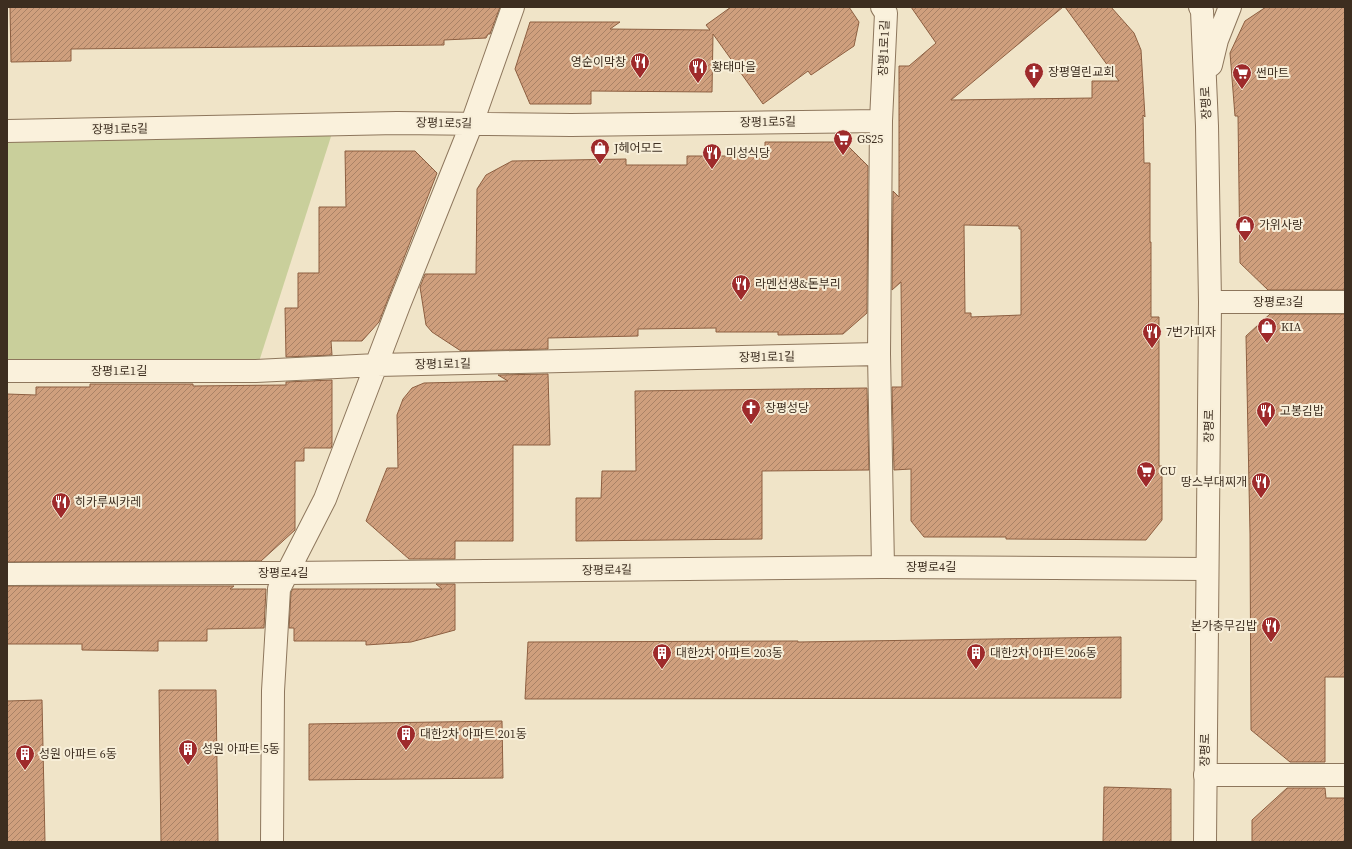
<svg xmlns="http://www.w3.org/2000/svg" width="1352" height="849" font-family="'Source Serif 4','Noto Sans KR',serif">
	<defs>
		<pattern id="building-hatch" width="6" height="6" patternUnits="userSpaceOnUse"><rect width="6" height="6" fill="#cf9f7d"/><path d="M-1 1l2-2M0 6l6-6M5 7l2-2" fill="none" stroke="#a98266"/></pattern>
	</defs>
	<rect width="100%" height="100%" fill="#f0e4c8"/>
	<path fill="#c9cf9b" d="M 335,124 L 256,371 L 7,371 L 7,131 Z"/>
	<path fill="url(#building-hatch)" stroke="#8d5f41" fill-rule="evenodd" d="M 10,7 L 500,7 L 490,34 L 488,34 L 486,38 L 444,40 L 444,45 L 71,49 L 71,61 L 11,62 Z
		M 731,7 L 849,7 L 859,22 L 854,46 L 811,75 L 808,71 L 763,104 L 713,34 L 712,92 L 591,91 L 591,104 L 530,104 L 515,69 L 530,22 L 620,22 L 610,29 L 710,30 L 706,25 Z
		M 911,7 L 1063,7 L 951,100 L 1092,98 L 1092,81 L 1119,81 L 1065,7 L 1111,7 L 1134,33 L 1141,50 L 1145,117 L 1143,115 L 1144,163 L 1150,163 L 1150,242 L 1151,242 L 1151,317 L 1159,317 L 1159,466 L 1162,466 L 1162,520 L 1146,540 L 1006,539 L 1006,537 L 924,537 L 911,521 L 911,469 L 894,470 L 892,387 L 902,387 L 901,282 L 892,290 L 893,191 L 899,197 L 899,66 L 909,66 L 936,43 ZM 964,225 L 1019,226 L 1019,229 L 1021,229 L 1021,315 L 971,317 L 971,313 L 965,313 Z
		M 1266,7 L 1345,7 L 1345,290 L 1268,290 L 1240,263 L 1238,116 L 1235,116 L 1230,53 L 1245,21 Z
		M 765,142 L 844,142 L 868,166 L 867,313 L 843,334 L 778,335 L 778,332 L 716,332 L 716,328 L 638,329 L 638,336 L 548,338 L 548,349 L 461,351 L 432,332 L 426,325 L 420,287 L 425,274 L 476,274 L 477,189 L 486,175 L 512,161 L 626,159 L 626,165 L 687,165 L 687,156 L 765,156 Z
		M 345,151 L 415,151 L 437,173 L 379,322 L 362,341 L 331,341 L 332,355 L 286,357 L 285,308 L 298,308 L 298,273 L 319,273 L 319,207 L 346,207 Z
		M 1270,314 L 1345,314 L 1345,677 L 1325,677 L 1325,762 L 1290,762 L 1251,730 L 1250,534 L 1246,336 Z
		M 548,374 L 550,445 L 513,445 L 513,541 L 455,541 L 455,559 L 409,559 L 366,521 L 387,468 L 398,468 L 397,415 L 403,399 L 412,388 L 424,383 L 508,381 L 498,375 Z
		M 332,380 L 332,445 L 331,448 L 304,448 L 304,461 L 295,461 L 295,530 L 261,561 L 7,562 L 7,394 L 36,395 L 36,387 L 90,387 L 90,384 L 193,384 L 193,386 L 286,385 L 286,382 Z
		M 867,388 L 869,470 L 762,471 L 762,539 L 576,541 L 576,498 L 601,498 L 602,471 L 636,471 L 635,391 Z
		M 436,584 L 455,584 L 455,630 L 411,642 L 366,645 L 366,641 L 294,641 L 294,628 L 289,628 L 291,592 L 293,589 L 442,589 Z
		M 7,586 L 234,586 L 230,589 L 266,589 L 264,628 L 207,629 L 207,641 L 158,641 L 158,651 L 82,650 L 82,644 L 7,644 Z
		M 1121,637 L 1121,698 L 525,699 L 528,642 L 798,641 L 798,642 Z
		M 159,690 L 216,690 L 218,842 L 161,842 Z
		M 42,700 L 45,842 L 7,842 L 7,701 Z
		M 502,721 L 503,778 L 309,780 L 309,724 Z
		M 1104,787 L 1171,789 L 1171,842 L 1103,842 Z
		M 1287,788 L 1325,788 L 1326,798 L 1345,798 L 1345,842 L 1252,842 L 1252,820 Z"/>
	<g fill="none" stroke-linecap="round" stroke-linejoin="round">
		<g stroke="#8d765c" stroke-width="24">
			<path id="minor" d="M 882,7 L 886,13 L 881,121 L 879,354 L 883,567
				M 7,131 L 397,123 L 571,125 L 881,121
				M 1210,302 L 1345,302
				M 7,371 L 256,371 L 377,365 L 879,354
				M 7,574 L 287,573 L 883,567 L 1207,569
				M 1205,775 L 1345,775
				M 272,842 L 273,691 L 279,589 L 325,499 L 399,305 L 472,123 L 513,7"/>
		</g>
		<g stroke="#8d765c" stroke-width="24">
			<path id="tertiary" d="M 1200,7 L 1202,11 L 1207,126 L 1210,302 L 1205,842
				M 1211,65 L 1217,40 L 1230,7"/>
		</g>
		<use href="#minor" stroke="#faf1dc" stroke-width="22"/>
		<use href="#tertiary" stroke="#faf1dc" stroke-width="22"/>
	</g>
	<defs>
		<g id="restaurant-pin" transform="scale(1)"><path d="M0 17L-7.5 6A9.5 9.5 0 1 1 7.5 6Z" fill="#9e2a2b" stroke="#f7eed8"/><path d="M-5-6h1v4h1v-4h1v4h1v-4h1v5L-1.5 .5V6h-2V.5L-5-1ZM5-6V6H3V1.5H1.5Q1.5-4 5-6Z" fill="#fff"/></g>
		<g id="church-pin" transform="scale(1)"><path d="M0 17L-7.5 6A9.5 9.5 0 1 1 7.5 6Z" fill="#9e2a2b" stroke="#f7eed8"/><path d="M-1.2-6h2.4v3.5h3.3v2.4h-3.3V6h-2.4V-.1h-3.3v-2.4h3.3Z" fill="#fff"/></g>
		<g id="supermarket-pin" transform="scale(1)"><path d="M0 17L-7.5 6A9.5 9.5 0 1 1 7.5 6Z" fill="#9e2a2b" stroke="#f7eed8"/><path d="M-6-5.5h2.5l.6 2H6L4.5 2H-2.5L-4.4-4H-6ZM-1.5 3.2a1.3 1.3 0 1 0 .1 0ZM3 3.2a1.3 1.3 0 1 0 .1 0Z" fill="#fff"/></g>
		<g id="shop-pin" transform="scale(1)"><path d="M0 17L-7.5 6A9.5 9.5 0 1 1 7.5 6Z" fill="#9e2a2b" stroke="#f7eed8"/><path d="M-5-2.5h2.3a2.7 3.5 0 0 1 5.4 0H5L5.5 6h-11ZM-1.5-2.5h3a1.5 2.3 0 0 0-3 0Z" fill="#fff"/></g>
		<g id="building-pin" transform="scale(1)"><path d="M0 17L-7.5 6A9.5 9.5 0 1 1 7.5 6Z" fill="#9e2a2b" stroke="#f7eed8"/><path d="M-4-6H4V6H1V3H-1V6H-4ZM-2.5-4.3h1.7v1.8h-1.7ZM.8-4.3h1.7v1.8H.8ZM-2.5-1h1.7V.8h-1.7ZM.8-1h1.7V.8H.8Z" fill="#fff"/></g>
	</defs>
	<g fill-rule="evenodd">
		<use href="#restaurant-pin" x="640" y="62"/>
		<use href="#restaurant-pin" x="698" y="67"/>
		<use href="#church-pin" x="1034" y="72"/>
		<use href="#supermarket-pin" x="1242" y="73"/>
		<use href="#supermarket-pin" x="843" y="139"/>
		<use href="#shop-pin" x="600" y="148"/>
		<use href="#restaurant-pin" x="712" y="153"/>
		<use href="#shop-pin" x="1245" y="225"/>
		<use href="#restaurant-pin" x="741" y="284"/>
		<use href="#shop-pin" x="1267" y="327"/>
		<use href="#restaurant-pin" x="1152" y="332"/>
		<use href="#church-pin" x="751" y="408"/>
		<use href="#restaurant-pin" x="1266" y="411"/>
		<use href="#supermarket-pin" x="1146" y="471"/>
		<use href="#restaurant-pin" x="1261" y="482"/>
		<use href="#restaurant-pin" x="61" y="502"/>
		<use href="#restaurant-pin" x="1271" y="626"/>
		<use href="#building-pin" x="662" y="653"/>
		<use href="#building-pin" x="976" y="653"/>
		<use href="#building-pin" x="406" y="734"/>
		<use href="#building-pin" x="188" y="749"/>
		<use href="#building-pin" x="25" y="754"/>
	</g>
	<g text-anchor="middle" stroke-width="4" stroke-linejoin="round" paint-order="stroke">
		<g font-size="12" fill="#3d2e20" stroke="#f7eed8">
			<text transform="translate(884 48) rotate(-88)" y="4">장평1로1길</text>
			<text transform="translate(1206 103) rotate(-93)" y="4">장평로</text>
			<text transform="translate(768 122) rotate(-1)" y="4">장평1로5길</text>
			<text transform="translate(444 123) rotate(1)" y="4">장평1로5길</text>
			<text transform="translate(120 129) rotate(-1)" y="4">장평1로5길</text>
			<text x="1278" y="306">장평로3길</text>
			<text transform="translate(767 357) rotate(-1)" y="4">장평1로1길</text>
			<text transform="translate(443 364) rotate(-1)" y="4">장평1로1길</text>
			<text x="119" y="375">장평1로1길</text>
			<text transform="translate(1209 426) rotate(-89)" y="4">장평로</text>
			<text x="931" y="571">장평로4길</text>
			<text transform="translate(607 570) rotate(-1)" y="4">장평로4길</text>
			<text x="283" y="577">장평로4길</text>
			<text transform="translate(1205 750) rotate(-89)" y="4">장평로</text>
		</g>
		<g font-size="12" fill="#3d2e20" stroke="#f7eed8" text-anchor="start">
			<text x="626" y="66" text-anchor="end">영순이막창</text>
			<text x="712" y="71">황태마을</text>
			<text x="1048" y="76">장평열린교회</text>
			<text x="1256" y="77">썬마트</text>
			<text x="857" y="143">GS25</text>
			<text x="614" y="152">J헤어모드</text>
			<text x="726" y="157">미성식당</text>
			<text x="1259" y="229">가위사랑</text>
			<text x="755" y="288">라멘선생&amp;돈부리</text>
			<text x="1281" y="331">KIA</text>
			<text x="1166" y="336">7번가피자</text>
			<text x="765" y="412">장평성당</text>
			<text x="1280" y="415">고봉김밥</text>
			<text x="1160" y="475">CU</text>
			<text x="1247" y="486" text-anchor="end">땅스부대찌개</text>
			<text x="75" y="506">히카루씨카레</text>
			<text x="1257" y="630" text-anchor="end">본가충무김밥</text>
			<text x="676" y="657">대한2차 아파트 203동</text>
			<text x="990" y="657">대한2차 아파트 206동</text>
			<text x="420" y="738">대한2차 아파트 201동</text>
			<text x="202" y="753">성원 아파트 5동</text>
			<text x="39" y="758">성원 아파트 6동</text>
		</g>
	</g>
	<rect width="1352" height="849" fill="none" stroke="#3d2e20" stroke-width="16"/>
</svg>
